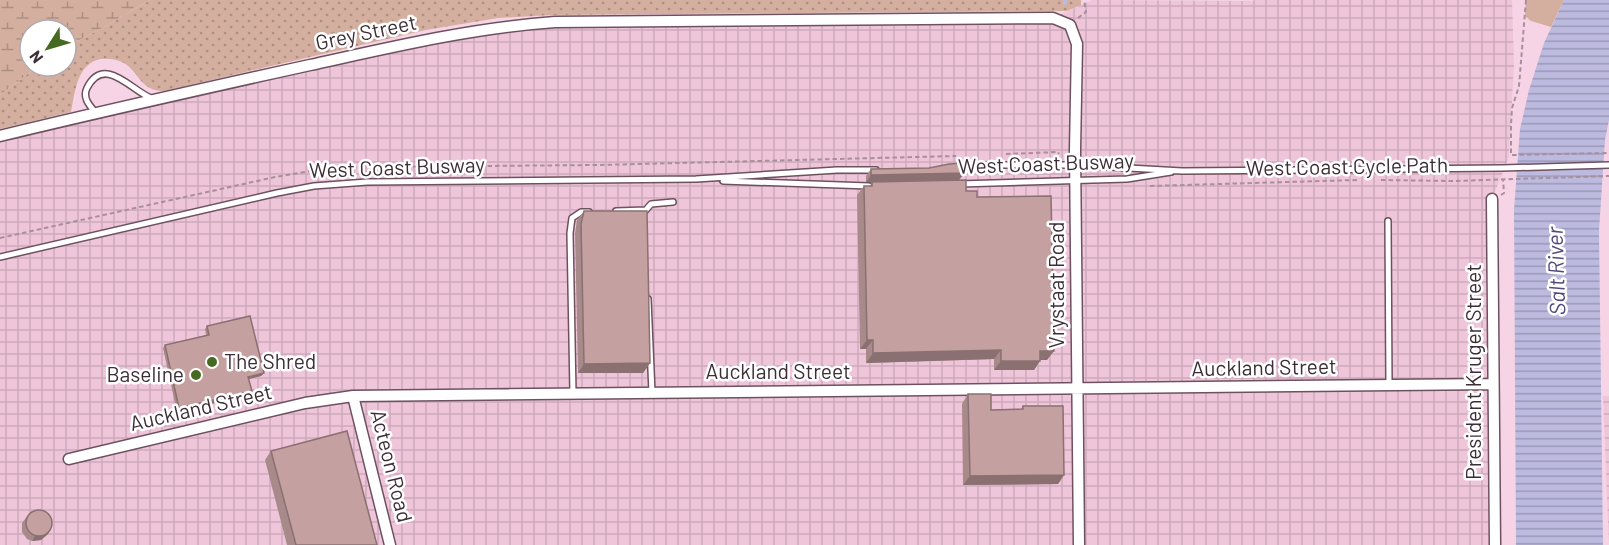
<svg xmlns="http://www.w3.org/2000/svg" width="1609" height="545" font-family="Barlow,sans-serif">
	<defs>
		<pattern id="industrial-grid" width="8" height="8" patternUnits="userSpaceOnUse" patternTransform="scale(1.5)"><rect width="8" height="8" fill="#efc5da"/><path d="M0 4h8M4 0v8" fill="none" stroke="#ceaabc"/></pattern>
		<pattern id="grass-dots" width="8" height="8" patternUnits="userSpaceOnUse" patternTransform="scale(1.5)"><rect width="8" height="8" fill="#d4af9f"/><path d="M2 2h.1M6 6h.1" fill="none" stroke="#ad8f82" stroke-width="1.8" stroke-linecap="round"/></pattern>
		<pattern id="wetland-marsh" width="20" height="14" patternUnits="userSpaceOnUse" patternTransform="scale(1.5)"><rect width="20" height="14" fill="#d4af9f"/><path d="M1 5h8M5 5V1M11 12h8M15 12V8" fill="none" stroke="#ad8f82"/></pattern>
		<pattern id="water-rules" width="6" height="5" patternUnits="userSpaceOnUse" patternTransform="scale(1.5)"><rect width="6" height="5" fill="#bdbadf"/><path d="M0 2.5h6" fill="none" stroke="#9b98b6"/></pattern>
	</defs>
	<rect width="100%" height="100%" fill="#f6d4e5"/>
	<path fill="url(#industrial-grid)" d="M 1092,0 L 1252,1 L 1255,0 L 1512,0 L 1514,64 L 1509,157 L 1492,199 L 1495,545 L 0,545 L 0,136 L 511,25 L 1053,18 Z
		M 1603,396 L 1609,396 L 1609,545 Z"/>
	<path fill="url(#grass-dots)" d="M 150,0 L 1081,0 L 1081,5 L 1067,11 L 553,15 L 498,18 L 426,30 L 164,91 C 140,91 140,73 124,63 C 117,59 108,58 101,59 C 77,63 75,92 71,112 L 0,129 L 0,95 L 38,66 L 66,66 L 66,47 L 104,27 Z"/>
	<path fill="url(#wetland-marsh)" d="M 0,0 L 150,0 L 104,27 L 66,47 L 66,30 L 30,30 L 30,66 L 38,66 L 0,95 Z"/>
	<path fill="#d4af9f" d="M 1526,0 L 1564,0 L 1551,27 L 1531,21 L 1525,16 Z"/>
	<path fill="url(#water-rules)" d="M 1564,0 L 1609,0 L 1609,120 L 1605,140 L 1599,231 L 1603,545 L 1516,545 L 1514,210 L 1520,129 L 1529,90 L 1544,43 Z"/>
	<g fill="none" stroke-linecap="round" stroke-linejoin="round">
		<path stroke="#bdbadf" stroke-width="4" d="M 1065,0 L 1065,3"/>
		<g stroke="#6e515f" stroke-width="8">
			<path id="lane" d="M 96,113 C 90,106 82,98 87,88 C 104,54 132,91 151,98
				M 960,165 L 1076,165 L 1182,171 L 1502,168 L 1609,165
				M 723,181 L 869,186
				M 959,184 L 1127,179 L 1171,172
				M 616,211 L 645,210
				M 645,211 L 651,204 L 673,202
				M 1388,221 L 1389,386
				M 0,257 L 277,193 L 314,186 L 367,182 L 696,179 L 837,170 L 876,170
				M 648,299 L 652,393
				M 573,393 L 570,233 L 572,218 L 581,212 L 589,212"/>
		</g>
		<g stroke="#6e515f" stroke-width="13">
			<path id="street" d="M 0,136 C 103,111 206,88 310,65 C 392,47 471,28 555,22 L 1053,18 L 1070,25 L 1077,44 L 1075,150 L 1079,545
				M 1492,199 L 1495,545
				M 353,396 L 390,545
				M 69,459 L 305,403 L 353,396 L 1493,384"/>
		</g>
		<path stroke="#a88f9b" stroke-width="2" stroke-dasharray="4.5 3" stroke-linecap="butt" d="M 1526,0 L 1519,86 L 1512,108 L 1511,125 L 1511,155 L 1609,153
			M 1078,18 L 1086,12 L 1084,0
			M 1006,154 L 1058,152 L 1059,154
			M 1381,180 L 1453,181 L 1609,176
			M 1150,186 L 1357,180
			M 1501,195 L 1504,193 L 1503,179
			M 0,238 L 275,177 L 322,169 L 362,167 L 599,165 L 956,156"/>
		<use href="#lane" stroke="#fff" stroke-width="5"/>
		<use href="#street" stroke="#fff" stroke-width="10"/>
	</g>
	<path fill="#a98a8a" d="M 871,169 L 959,180 L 866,182 L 866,176 Z
		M 872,182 L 966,191 L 977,197 L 1047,360 L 1040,360 L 1034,370 L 994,370 L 994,359 L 866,363 L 866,349 L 860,349 L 857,195 L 864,186 L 870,186 Z
		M 584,211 L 650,363 L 643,373 L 578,373 L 575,233 L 577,220 Z
		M 207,326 L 264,373 L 261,376 L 248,379 L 249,395 L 177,412 L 163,348 L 165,345 L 206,335 L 205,329 Z
		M 968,394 L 991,410 L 1021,409 L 1023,406 L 1064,475 L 1058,484 L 963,485 L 962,404 Z
		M 271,451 L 377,545 L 287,545 L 265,460 Z
		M 31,511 L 48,534 L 41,540 L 32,541 L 27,539 L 22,532 L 22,523 Z"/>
	<path fill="#8a7071" d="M 965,173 L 959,180 L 866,182 L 871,175 Z
		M 867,340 L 873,340 L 866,349 L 860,349 Z
		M 1001,350 L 994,359 L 866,363 L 873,353 Z
		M 1040,351 L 1054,351 L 1047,360 L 1034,360 Z
		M 1001,361 L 1040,361 L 1034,370 L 994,370 Z
		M 650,363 L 643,373 L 578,373 L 584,364 Z
		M 264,373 L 261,376 L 245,380 L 248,377 Z
		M 252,391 L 249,395 L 177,412 L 179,408 Z
		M 1064,475 L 1058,484 L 963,485 L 970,476 Z
		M 51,529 L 48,534 L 41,540 L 32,541 L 35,536 Z"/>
	<path fill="#c5a0a1" stroke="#8a7071" stroke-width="1.5" d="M 964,163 L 965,173 L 871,175 L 871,169 L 929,168 L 949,164 Z
		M 966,180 L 966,191 L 977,191 L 977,197 L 1051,196 L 1054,351 L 1040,351 L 1040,361 L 1001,361 L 1001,350 L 873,353 L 873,340 L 867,340 L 864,186 L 872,186 L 872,182 Z
		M 584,211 L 647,211 L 650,363 L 584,364 L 581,224 Z
		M 250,316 L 264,373 L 248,377 L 252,391 L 179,408 L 165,345 L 209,335 L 207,326 Z
		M 968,394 L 991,394 L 991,410 L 1023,409 L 1023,406 L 1063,406 L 1064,475 L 970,476 Z
		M 347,431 L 377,545 L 296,545 L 271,451 Z
		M26 523a13 13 0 1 1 26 0a13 13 0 1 1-26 0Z"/>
	<g fill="#466a22" stroke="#fff" stroke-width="2">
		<circle cx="212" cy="362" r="6"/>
		<circle cx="196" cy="375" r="6"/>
	</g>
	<g text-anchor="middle" stroke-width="5" stroke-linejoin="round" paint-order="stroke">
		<g font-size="21" fill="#3c2e35" stroke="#fff">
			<text transform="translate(366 33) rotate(-12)" y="7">Grey Street</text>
			<text transform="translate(1046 164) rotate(-2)" y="7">West Coast Busway</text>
			<text transform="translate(1347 167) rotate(-1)" y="7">West Coast Cycle Path</text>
			<text transform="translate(397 168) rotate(-2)" y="7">West Coast Busway</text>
			<text transform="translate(1057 285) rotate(-90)" y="7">Vrystaat Road</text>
			<text transform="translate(1264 368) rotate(-1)" y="7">Auckland Street</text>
			<text x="778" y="379">Auckland Street</text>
			<text transform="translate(1474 372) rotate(-90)" y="7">President Kruger Street</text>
			<text transform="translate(201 408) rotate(-13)" y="7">Auckland Street</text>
			<text transform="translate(391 466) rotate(76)" y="7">Acteon Road</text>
		</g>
		<g font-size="21" fill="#3c2e35" stroke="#fff" text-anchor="start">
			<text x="224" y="369">The Shred</text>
			<text x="184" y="382" text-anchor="end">Baseline</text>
		</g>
		<g font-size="22" font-style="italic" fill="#524a7e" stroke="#fff">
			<text transform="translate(1556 271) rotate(-92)" y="8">Salt River</text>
		</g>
	</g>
	<g transform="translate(48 48) rotate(233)"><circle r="28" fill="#ffffff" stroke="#b1abae" stroke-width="1.5"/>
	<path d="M0-4.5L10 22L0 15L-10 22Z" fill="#466a22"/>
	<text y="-9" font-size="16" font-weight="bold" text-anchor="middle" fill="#3c2e35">N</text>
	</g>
</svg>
